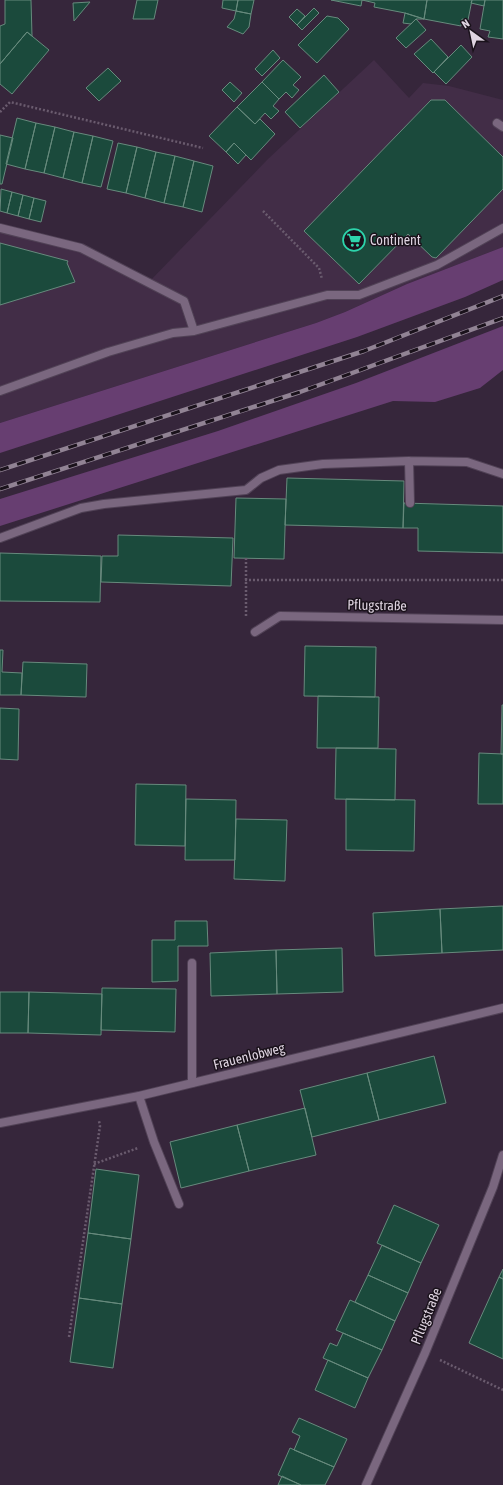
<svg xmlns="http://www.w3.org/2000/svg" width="503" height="1485" font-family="'Asap Condensed',sans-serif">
	<rect width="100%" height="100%" fill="#36263b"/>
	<path fill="#422d47" d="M 374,60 L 409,98 L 423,83 L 449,86 L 503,100 L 503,247 L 407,284 L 345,312 L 316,323 L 0,423 L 0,228 L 81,248 L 149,282 L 268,159 Z"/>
	<path fill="#673e71" d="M 503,247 L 503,280 L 465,297 L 357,337 L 0,453 L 0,423 L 316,323 L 345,312 L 407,284 Z
		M 503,326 L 503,370 L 480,388 L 435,402 L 393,401 L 0,526 L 0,499 L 218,431 L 356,383 Z"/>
	<path fill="#1b4a3c" stroke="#678a7d" d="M 5,0 L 31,0 L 32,36 L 27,32 L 0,64 L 0,26 L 5,24 Z
		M 137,0 L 158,0 L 154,19 L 133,19 Z
		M 223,0 L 238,0 L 236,11 L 222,8 Z
		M 238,0 L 254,0 L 251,14 L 236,11 Z
		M 331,0 L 362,0 L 361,6 Z
		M 362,0 L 427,0 L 424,19 L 405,13 L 374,7 L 375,3 Z
		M 427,0 L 472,0 L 468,20 L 462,19 L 461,26 L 424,19 Z
		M 472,0 L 485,0 L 484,6 L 471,3 Z
		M 485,0 L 503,0 L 503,39 L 488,37 L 490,31 L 480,29 Z
		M 90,2 L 74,21 L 73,3 Z
		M 314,8 L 319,13 L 302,30 L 297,25 Z
		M 297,9 L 305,16 L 297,25 L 289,17 Z
		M 236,11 L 251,14 L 249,27 L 243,34 L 227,27 L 234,19 Z
		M 405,13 L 424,19 L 416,19 L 411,24 L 403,23 Z
		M 327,16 L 338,18 L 349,29 L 317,63 L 298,45 Z
		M 416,19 L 426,30 L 406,48 L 396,38 Z
		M 27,32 L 49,50 L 12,94 L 0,84 L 0,64 Z
		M 431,39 L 448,57 L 433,73 L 414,54 Z
		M 461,45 L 472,57 L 446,84 L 434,72 Z
		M 273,50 L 280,58 L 262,76 L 255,69 Z
		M 283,60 L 301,77 L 293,85 L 299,90 L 292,98 L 286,92 L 279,99 L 262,82 Z
		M 108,68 L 121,81 L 99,101 L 86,88 Z
		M 324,75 L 339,92 L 300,128 L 285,112 Z
		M 230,82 L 242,93 L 234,102 L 222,90 Z
		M 262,82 L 279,99 L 273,106 L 279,111 L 271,119 L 265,113 L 255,124 L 237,107 Z
		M 431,100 L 445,100 L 503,157 L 503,189 L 436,258 L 432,257 L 408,234 L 359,284 L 304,231 Z
		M 237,107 L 255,124 L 260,119 L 275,134 L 251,160 L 234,143 L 226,152 L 209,136 Z
		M 17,118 L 36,123 L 25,169 L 6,164 Z
		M 36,123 L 55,127 L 44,173 L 25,169 Z
		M 55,127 L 74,132 L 63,178 L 44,173 Z
		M 74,132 L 93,136 L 82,183 L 63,178 Z
		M 0,135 L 13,138 L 2,184 L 0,184 Z
		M 93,136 L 113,141 L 101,187 L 82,183 Z
		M 118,143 L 137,147 L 126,193 L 107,189 Z
		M 234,143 L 246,155 L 238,164 L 226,152 Z
		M 137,147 L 156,152 L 145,198 L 126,193 Z
		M 156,152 L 175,156 L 164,203 L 145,198 Z
		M 175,156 L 194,161 L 183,207 L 164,203 Z
		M 194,161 L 213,166 L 202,212 L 183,207 Z
		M 1,189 L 12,192 L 7,213 L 0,211 Z
		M 12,192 L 23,195 L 18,216 L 7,213 Z
		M 23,195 L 34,198 L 29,219 L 18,216 Z
		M 34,198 L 46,201 L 41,222 L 29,219 Z
		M 0,243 L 68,261 L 67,263 L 75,282 L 0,305 Z
		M 287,478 L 404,481 L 403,528 L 285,525 Z
		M 236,498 L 286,499 L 284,559 L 234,558 Z
		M 404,503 L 503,506 L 503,553 L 418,551 L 418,528 L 403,528 Z
		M 118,535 L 233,538 L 231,586 L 101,582 L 102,556 L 118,556 Z
		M 0,553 L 101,556 L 100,602 L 0,601 Z
		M 305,646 L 376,647 L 375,697 L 304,696 Z
		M 0,650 L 3,650 L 2,672 L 22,673 L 21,695 L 0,695 Z
		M 23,662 L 87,664 L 86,697 L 21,695 Z
		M 318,696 L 379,697 L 378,748 L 317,748 Z
		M 502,705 L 503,705 L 503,754 L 501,754 Z
		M 0,708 L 19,709 L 18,760 L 0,759 Z
		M 336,748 L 396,749 L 395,800 L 335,799 Z
		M 479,753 L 503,754 L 503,804 L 478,804 Z
		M 136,784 L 186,785 L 185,846 L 135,845 Z
		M 186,799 L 236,800 L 235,860 L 185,860 Z
		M 346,799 L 415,800 L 414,851 L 346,850 Z
		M 236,819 L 287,820 L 285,881 L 234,879 Z
		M 503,906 L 503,950 L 442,953 L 440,909 Z
		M 440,909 L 442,953 L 375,956 L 373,913 Z
		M 175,921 L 207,921 L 208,946 L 178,946 L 178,981 L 152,982 L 152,940 L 175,940 Z
		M 342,948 L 343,992 L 277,994 L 276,950 Z
		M 276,950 L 277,994 L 211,996 L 210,953 Z
		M 102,988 L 176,989 L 175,1032 L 101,1030 Z
		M 0,992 L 29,992 L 28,1033 L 0,1033 Z
		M 29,992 L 102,994 L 101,1035 L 28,1033 Z
		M 434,1056 L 446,1103 L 379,1120 L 367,1073 Z
		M 367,1073 L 379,1120 L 312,1137 L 300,1090 Z
		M 305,1108 L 316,1155 L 249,1171 L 237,1125 Z
		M 237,1125 L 249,1171 L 181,1188 L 170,1142 Z
		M 96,1169 L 139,1175 L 131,1239 L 88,1233 Z
		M 394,1205 L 439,1225 L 421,1263 L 377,1243 Z
		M 88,1233 L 131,1239 L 122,1304 L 79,1298 Z
		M 382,1245 L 421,1263 L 408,1293 L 368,1275 Z
		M 503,1269 L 503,1279 L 499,1277 Z
		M 368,1275 L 408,1293 L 395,1321 L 355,1302 Z
		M 499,1277 L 503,1279 L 503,1359 L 469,1343 Z
		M 79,1298 L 122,1304 L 113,1368 L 70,1362 Z
		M 350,1300 L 395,1321 L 382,1350 L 336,1330 Z
		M 343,1333 L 382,1350 L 368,1378 L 323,1358 L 330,1343 L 337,1346 Z
		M 328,1360 L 368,1378 L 355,1408 L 315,1390 Z
		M 299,1418 L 347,1439 L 334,1467 L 294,1450 L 300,1436 L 292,1432 Z
		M 290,1448 L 334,1467 L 325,1485 L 301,1485 L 278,1475 Z
		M 282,1476 L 301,1485 L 278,1485 Z"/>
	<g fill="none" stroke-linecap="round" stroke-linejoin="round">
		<g stroke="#514256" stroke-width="10">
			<path id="service" d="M 497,123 L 503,127
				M 0,228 L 81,248 L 184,301 L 194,331
				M 0,391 L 108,352 L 173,333 L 194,331 L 327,295 L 359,295 L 437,265 L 503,228
				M 409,461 L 410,503
				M 0,538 L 81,508 L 104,504 L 246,490 L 261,478 L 279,470 L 323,464 L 409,461 L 467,462 L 503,474
				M 192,1083 L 192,963
				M 139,1096 L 154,1142 L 179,1204"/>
		</g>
		<g stroke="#514256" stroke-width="10">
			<path id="minor" d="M 255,632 L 280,616 L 503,620
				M 0,1123 L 139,1096 L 503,1008
				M 366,1485 L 425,1353 L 493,1187 L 503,1155"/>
		</g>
		<path stroke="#6a5b6e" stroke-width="2.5" stroke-dasharray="2 2" stroke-linecap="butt" d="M 0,112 L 10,102 L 203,148
			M 263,211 L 319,268 L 322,279
			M 246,558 L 246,618
			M 245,580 L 503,580
			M 94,1164 L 138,1148
			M 69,1337 L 100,1126 L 99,1121
			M 440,1360 L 503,1390"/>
		<use href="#service" stroke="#7a677f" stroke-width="8"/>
		<use href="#minor" stroke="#7a677f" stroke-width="8"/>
		<g stroke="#918394" stroke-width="4.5">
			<path id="rail" d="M 0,470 L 364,351 L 503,296
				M 0,489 L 300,392 L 503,318"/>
		</g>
		<use href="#rail" stroke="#1a121b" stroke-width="3" stroke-dasharray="9" stroke-linecap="butt"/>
	</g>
	<defs>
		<g id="supermarket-ring" transform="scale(1.15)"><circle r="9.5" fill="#1a121b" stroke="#2dd4ab" stroke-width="1.5"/><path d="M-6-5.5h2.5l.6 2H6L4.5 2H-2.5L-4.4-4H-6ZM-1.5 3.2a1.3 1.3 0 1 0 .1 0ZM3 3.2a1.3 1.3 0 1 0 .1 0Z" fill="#2dd4ab"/></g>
	</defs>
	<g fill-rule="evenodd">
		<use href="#supermarket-ring" x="354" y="240"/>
	</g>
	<g text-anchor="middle" stroke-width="3" stroke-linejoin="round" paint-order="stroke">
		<g font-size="14" fill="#dfd4e1" stroke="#1a121b" text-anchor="start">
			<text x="370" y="245">Continent</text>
		</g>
		<g font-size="14" fill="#dfd4e1" stroke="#1a121b">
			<text transform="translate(377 605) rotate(1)" y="5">Pflugstraße</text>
			<text transform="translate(249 1056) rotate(-14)" y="5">Frauenlobweg</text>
			<text transform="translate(426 1316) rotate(-68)" y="5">Pflugstraße</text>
		</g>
	</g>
	<g transform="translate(471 32) rotate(327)" stroke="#1a121b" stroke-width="3" paint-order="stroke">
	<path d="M0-3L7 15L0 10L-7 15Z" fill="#dfd4e1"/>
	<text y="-6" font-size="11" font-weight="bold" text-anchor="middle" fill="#dfd4e1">N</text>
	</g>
</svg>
